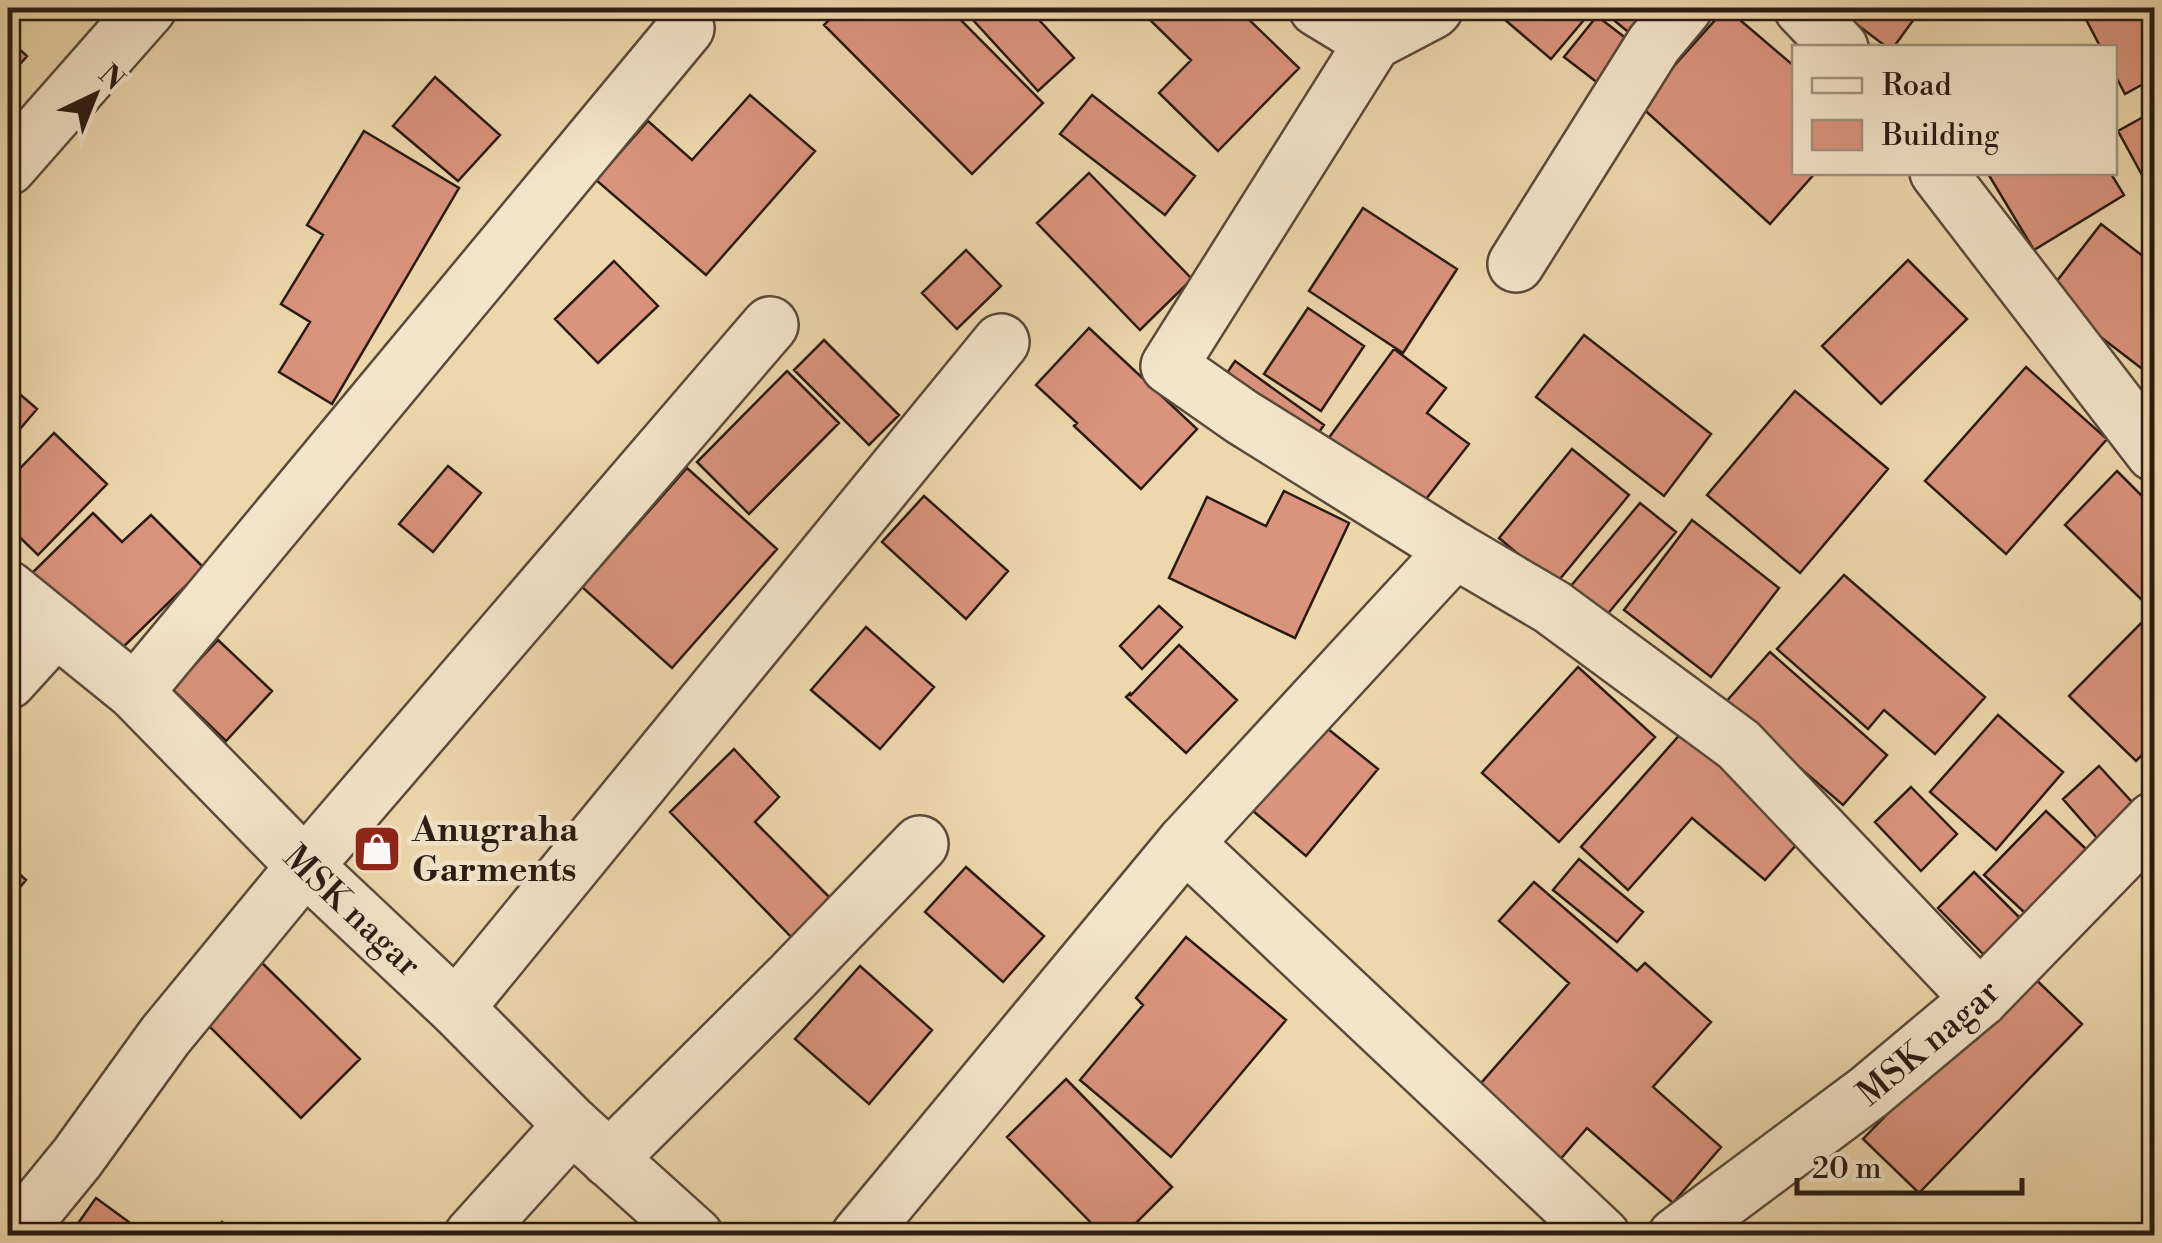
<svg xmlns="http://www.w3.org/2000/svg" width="2162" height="1243" font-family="'Libre Bodoni',serif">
	<rect width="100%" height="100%" fill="#edd7ad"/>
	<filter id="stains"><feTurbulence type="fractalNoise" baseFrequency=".002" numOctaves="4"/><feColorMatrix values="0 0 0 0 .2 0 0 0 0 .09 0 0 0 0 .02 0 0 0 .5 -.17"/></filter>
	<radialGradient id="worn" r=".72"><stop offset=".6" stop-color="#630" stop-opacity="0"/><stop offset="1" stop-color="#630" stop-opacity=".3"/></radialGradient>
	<path fill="#da937d" stroke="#291b12" stroke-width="2.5" d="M 841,8 L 949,8 L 1043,103 L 972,174 L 824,25 Z
		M 962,8 L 1028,8 L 1074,58 L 1038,91 Z
		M 1158,8 L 1237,8 L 1299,68 L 1218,151 L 1159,93 L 1191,60 L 1148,18 Z
		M 1491,8 L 1594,8 L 1551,59 Z
		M 1599,8 L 1656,8 L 1632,35 Z
		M 1726,8 L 1794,66 L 1794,172 L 1816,172 L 1770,224 L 1639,105 Z
		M 1835,8 L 1922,8 L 1893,48 L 1888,48 Z
		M 2080,8 L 2154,8 L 2154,78 L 2125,94 L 2114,73 L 2114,48 L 2101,48 Z
		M 1597,16 L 1640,49 L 1607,90 L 1564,57 Z
		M 8,39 L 27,56 L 8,78 Z
		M 435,77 L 500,135 L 458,181 L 393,126 Z
		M 750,95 L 815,151 L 706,275 L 596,180 L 648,121 L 692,160 Z
		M 1092,95 L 1195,176 L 1165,215 L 1060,134 Z
		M 2154,111 L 2154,197 L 2118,131 Z
		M 364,131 L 459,188 L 332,404 L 279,372 L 310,322 L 281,304 L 323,235 L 307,225 Z
		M 1987,172 L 2110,172 L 2124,195 L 2034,250 Z
		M 1089,173 L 1192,279 L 1140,330 L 1037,223 Z
		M 1363,208 L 1457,269 L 1403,353 L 1309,291 Z
		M 2101,224 L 2148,260 L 2154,251 L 2154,378 L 2046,295 Z
		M 966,250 L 1001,286 L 957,329 L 922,293 Z
		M 1908,260 L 1967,319 L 1881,404 L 1822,346 Z
		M 614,261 L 658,306 L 598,363 L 555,319 Z
		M 1308,308 L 1364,346 L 1321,411 L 1264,374 Z
		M 1089,328 L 1197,429 L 1141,489 L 1074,426 L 1077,423 L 1036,385 Z
		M 1584,335 L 1711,434 L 1664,496 L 1536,397 Z
		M 824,340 L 899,415 L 869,445 L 794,370 Z
		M 1394,349 L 1446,388 L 1427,413 L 1469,444 L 1419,508 L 1328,439 Z
		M 1235,361 L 1324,425 L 1305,452 L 1217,388 Z
		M 2026,367 L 2107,439 L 2006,554 L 1925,481 Z
		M 787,371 L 839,423 L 749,514 L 697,462 Z
		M 8,384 L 37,409 L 8,443 Z
		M 1795,391 L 1888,469 L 1800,573 L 1707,495 Z
		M 54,433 L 107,484 L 38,555 L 8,526 L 8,481 Z
		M 1572,449 L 1629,495 L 1555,585 L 1499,538 Z
		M 448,466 L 481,493 L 433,552 L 399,524 Z
		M 687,468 L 777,549 L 672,668 L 582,587 Z
		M 2117,471 L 2154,508 L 2154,596 L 2146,604 L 2065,525 Z
		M 1284,491 L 1349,523 L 1295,638 L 1169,578 L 1207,497 L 1266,526 Z
		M 924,496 L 1008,571 L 966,619 L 882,542 Z
		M 1640,503 L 1676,532 L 1605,617 L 1570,587 Z
		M 93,513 L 122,542 L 151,515 L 204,568 L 112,658 L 29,576 Z
		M 1692,520 L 1779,588 L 1711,677 L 1624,610 Z
		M 1844,575 L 1985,697 L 1935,754 L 1884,710 L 1868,729 L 1777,649 Z
		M 1159,606 L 1182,627 L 1142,669 L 1120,646 Z
		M 2154,610 L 2154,743 L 2136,761 L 2069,696 Z
		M 866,627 L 934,687 L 880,749 L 811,690 Z
		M 218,640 L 272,691 L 226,741 L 172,689 Z
		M 1179,645 L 1237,700 L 1186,753 L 1126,697 L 1130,693 L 1131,695 Z
		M 1770,652 L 1887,755 L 1843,805 L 1725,703 Z
		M 1578,667 L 1655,737 L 1559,842 L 1482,773 Z
		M 1998,715 L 2063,772 L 1996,850 L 1930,792 Z
		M 1323,725 L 1378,769 L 1306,856 L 1252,810 Z
		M 1683,731 L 1804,836 L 1765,880 L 1692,818 L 1628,890 L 1581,847 Z
		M 734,749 L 779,797 L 755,822 L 837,905 L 797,943 L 670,812 Z
		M 2099,766 L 2142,813 L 2104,846 L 2063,799 Z
		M 1911,787 L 1957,834 L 1921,871 L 1875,822 Z
		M 2046,811 L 2087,850 L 2038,925 L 1984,875 Z
		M 1579,859 L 1643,912 L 1617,942 L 1553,890 Z
		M 8,864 L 26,880 L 8,902 Z
		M 966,867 L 1044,936 L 1003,982 L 925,912 Z
		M 1974,872 L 2021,919 L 1985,956 L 1938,908 Z
		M 1534,882 L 1637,971 L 1645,963 L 1711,1022 L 1653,1087 L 1721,1147 L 1673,1203 L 1587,1128 L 1558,1162 L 1475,1090 L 1569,983 L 1499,921 Z
		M 1186,937 L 1286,1020 L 1171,1157 L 1080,1080 L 1143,1005 L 1136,998 Z
		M 255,956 L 360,1059 L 301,1118 L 197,1014 Z
		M 860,966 L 932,1030 L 869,1104 L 795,1039 Z
		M 2027,971 L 2082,1024 L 1919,1193 L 1863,1139 Z
		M 1066,1079 L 1172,1187 L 1123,1236 L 1104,1236 L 1007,1137 Z
		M 96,1198 L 148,1236 L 69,1236 Z
		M 222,1222 L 238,1236 L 210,1236 Z"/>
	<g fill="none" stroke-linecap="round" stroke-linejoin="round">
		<g stroke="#5a4a39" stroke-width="60">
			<g id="minor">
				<path d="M 1317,8 L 1373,42"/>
				<path d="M 1435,8 L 1432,11 L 1373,42 L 1169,366 L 1242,417 L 1455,550 L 1552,607 L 1739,745 L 1980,999"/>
				<path d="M 1802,8 L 1840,48"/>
				<path d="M 8,167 L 148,8"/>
				<path d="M 1938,172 L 2154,453"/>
				<path d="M 1516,264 L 1654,44 L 1684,8"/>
				<path id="s1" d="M 8,589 L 135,692 L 305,866 L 456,1008 L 572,1125 L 695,1236"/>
				<path d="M 8,681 L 56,628"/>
				<path d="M 135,692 L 686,28"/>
				<path d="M 1185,843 L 1602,1236"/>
				<path d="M 456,1008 L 1001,342"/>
				<path d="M 609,1159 L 791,978 L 920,844"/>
				<path d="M 8,1235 L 19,1229 L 77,1158 L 165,1036 L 305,866 L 770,325"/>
				<path d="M 472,1236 L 572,1125"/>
				<path d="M 859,1236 L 1185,843 L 1455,550"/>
				<path id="s2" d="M 1676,1236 L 1869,1092 L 1980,999 L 2154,820"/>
			</g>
		</g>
		<use href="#minor" stroke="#f3e5ca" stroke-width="55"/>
	</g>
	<defs>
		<g id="shop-square" transform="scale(2.5)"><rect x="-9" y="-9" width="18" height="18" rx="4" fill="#8f2418" stroke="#f3e5ca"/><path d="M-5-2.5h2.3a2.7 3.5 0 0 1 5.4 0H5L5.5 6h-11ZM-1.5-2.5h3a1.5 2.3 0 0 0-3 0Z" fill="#fff"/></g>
	</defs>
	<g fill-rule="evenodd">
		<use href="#shop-square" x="377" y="849"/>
	</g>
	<g text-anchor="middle" stroke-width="9" stroke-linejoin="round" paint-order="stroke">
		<g font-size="35" font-weight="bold" fill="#291b12" stroke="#f3e5ca" text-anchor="start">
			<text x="412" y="841">Anugraha<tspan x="412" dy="40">Garments</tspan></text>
		</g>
		<g font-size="35" fill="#291b12" stroke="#f3e5ca">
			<text dy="12" stroke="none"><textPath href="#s1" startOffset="472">MSK nagar</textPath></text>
			<text dy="12" stroke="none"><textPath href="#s2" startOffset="318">MSK nagar</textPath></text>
		</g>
	</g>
	<rect width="2162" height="1243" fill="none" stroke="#edd7ad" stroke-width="40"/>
	<rect x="10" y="10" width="2142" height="1223" fill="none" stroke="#291b12" stroke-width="5"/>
	<rect x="20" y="20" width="2122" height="1203" fill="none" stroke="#291b12" stroke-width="2.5"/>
	<rect x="1792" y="45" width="325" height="130" fill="#f3e5ca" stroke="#a29480" stroke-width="2.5"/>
	<rect x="1812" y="78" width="50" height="15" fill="#f3e5ca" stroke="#a29480" stroke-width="2.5"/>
	<text x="1882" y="95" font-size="30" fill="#291b12">Road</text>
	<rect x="1812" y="120" width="50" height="30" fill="#da937d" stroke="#a29480" stroke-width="2.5"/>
	<text x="1882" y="145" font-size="30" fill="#291b12">Building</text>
	<g transform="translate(95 95) rotate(43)" stroke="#f3e5ca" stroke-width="8" paint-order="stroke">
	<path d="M0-8L18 38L0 25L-18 38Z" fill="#291b12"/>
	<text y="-15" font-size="28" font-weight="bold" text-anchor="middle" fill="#291b12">N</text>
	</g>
	<path d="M1797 1178v15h225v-15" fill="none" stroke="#291b12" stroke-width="5"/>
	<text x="1812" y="1178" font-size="30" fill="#291b12" stroke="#f3e5ca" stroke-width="8" paint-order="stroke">20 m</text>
	<rect width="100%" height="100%" filter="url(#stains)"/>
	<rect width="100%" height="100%" fill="url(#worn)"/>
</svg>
